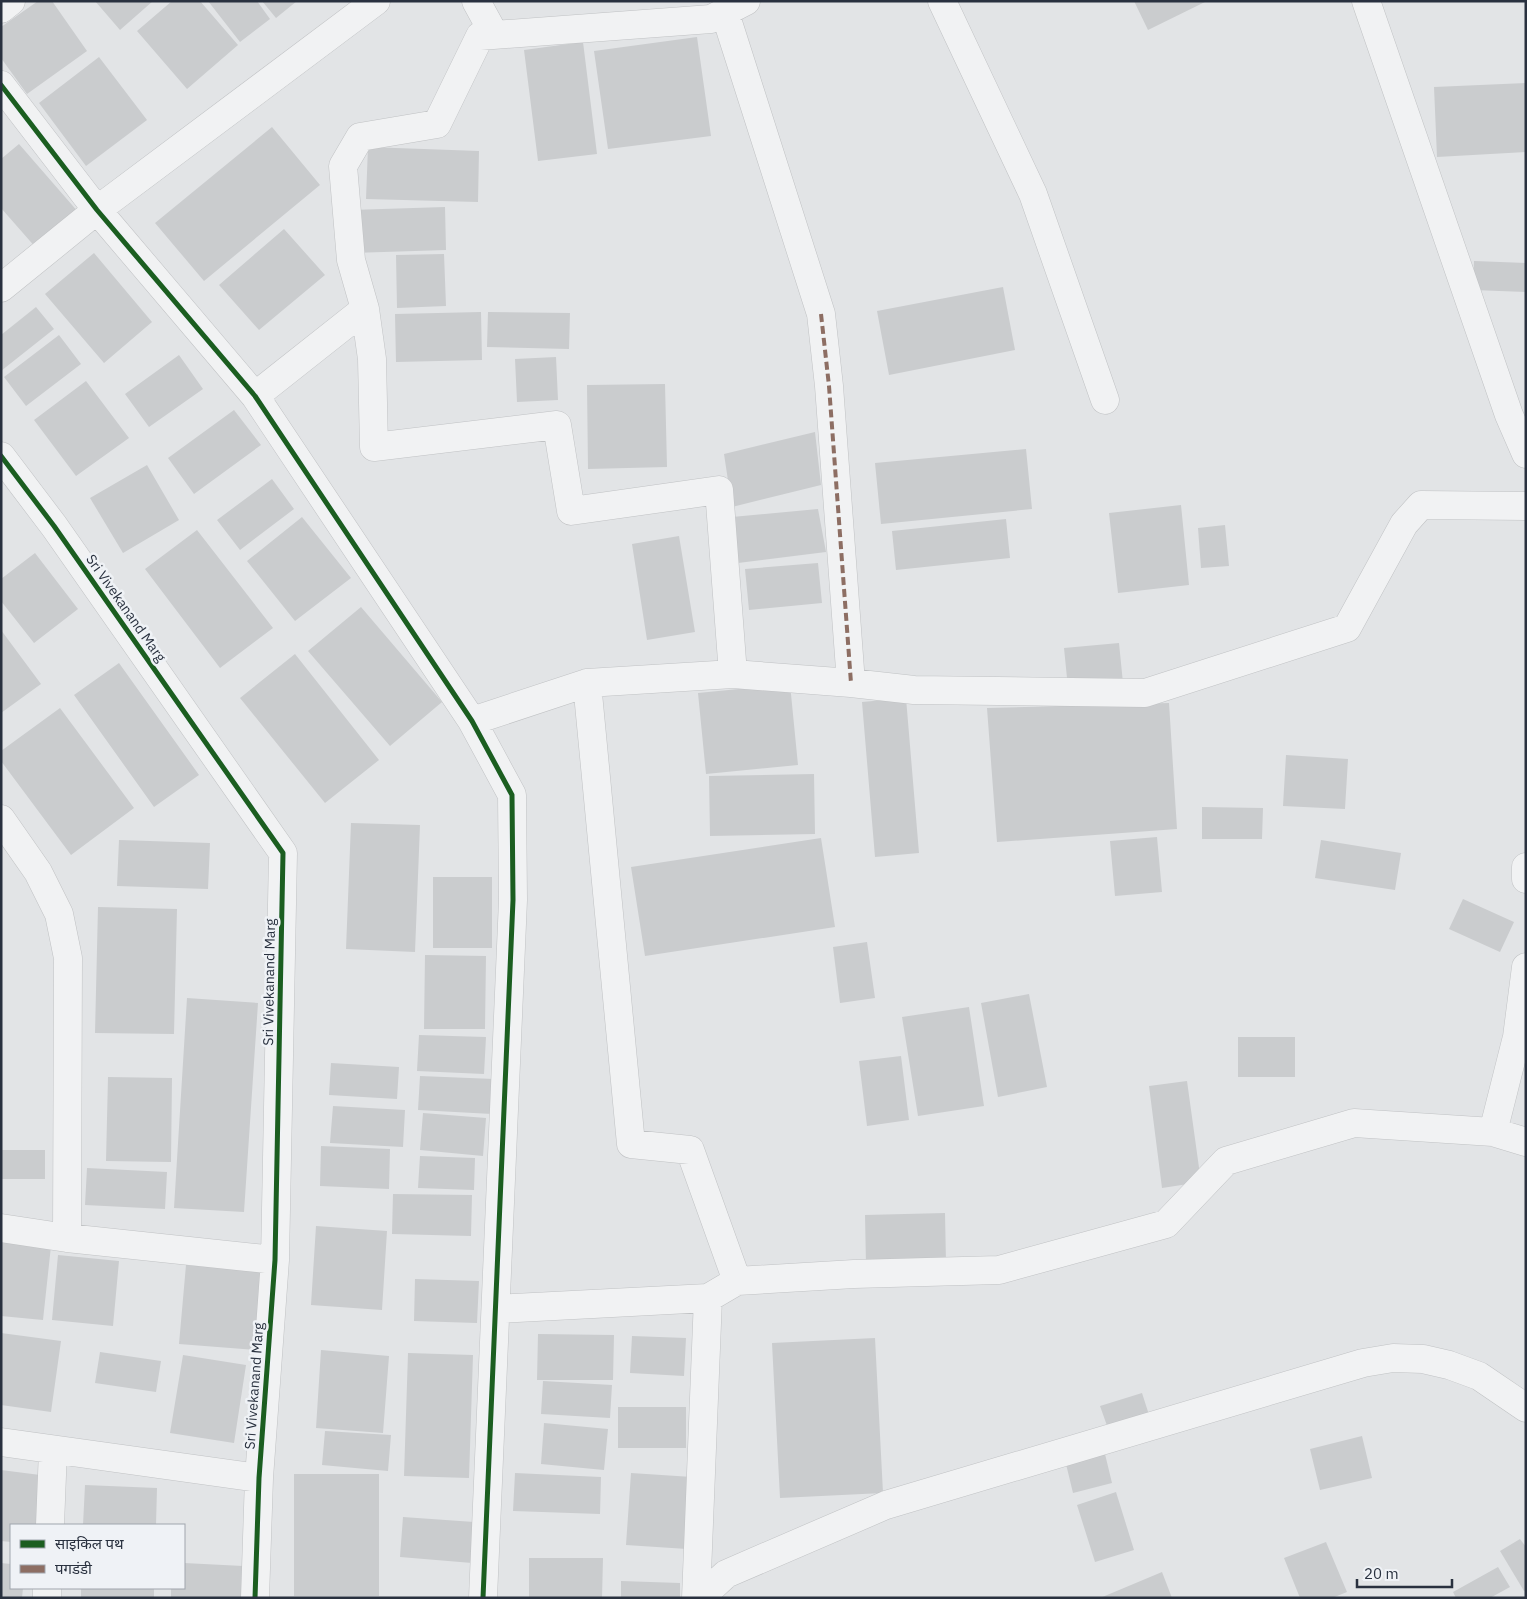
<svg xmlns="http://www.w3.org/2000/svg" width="1527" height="1599" font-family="'IBM Plex Sans','Noto Sans Devanagari',sans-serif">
	<rect width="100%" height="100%" fill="#e2e4e6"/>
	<path fill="#caccce" d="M 38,1 L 52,1 L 87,51 L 27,94 L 1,58 L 1,27 Z
		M 95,1 L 153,1 L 120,30 Z
		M 172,1 L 200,1 L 238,45 L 187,89 L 137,31 Z
		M 208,1 L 257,1 L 270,19 L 240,42 Z
		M 262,1 L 297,1 L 276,18 Z
		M 1134,1 L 1207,1 L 1148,30 Z
		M 697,37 L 711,136 L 608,149 L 594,51 Z
		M 583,42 L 597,154 L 538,161 L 524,50 Z
		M 99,57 L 147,120 L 86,166 L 39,103 Z
		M 1526,83 L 1526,152 L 1437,157 L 1434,87 Z
		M 272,127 L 320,185 L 204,281 L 155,223 Z
		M 19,144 L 79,213 L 37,249 L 1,208 L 1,159 Z
		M 368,147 L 479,151 L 478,202 L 366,199 Z
		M 445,207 L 446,250 L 352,253 L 351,210 Z
		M 284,229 L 325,275 L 259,330 L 219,285 Z
		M 94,253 L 152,322 L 104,363 L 45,294 Z
		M 444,254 L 446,306 L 397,308 L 396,255 Z
		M 1474,261 L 1526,263 L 1526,292 L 1473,290 Z
		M 1003,287 L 1015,350 L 889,375 L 877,311 Z
		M 36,307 L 54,329 L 1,371 L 1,335 Z
		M 481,312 L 482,360 L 396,362 L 395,314 Z
		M 488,312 L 570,313 L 569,349 L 487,347 Z
		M 59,335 L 81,364 L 26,406 L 4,377 Z
		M 179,355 L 203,389 L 149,427 L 125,394 Z
		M 556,357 L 558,400 L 517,402 L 515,359 Z
		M 86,381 L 129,438 L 76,476 L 34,420 Z
		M 665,384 L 667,467 L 588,469 L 587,385 Z
		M 234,410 L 261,445 L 194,494 L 168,458 Z
		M 815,432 L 821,485 L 732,507 L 724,454 Z
		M 1026,449 L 1032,509 L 881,524 L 875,463 Z
		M 147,465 L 179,520 L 123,553 L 90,498 Z
		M 272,479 L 294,509 L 240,550 L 217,520 Z
		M 1181,505 L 1189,585 L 1118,593 L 1109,513 Z
		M 818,509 L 826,552 L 738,563 L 732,517 Z
		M 302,517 L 351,578 L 295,621 L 247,561 Z
		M 1006,519 L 1010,558 L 896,570 L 892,531 Z
		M 1225,525 L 1229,566 L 1201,568 L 1198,528 Z
		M 197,530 L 273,628 L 220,668 L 145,569 Z
		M 679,536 L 695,632 L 647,640 L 632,544 Z
		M 35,553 L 78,609 L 34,643 L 1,601 L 1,579 Z
		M 818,563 L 822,603 L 749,610 L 745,569 Z
		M 361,607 L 442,702 L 390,746 L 308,651 Z
		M 1,630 L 41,684 L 1,713 Z
		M 1119,643 L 1123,683 L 1068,688 L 1064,648 Z
		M 295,654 L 379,760 L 325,803 L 240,698 Z
		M 119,663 L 199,775 L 154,807 L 74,695 Z
		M 790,684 L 798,765 L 706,774 L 698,693 Z
		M 906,698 L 919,853 L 875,857 L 862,702 Z
		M 1169,703 L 1177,829 L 997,842 L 987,708 Z
		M 60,708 L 134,808 L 71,855 L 1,761 L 1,751 Z
		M 1286,755 L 1348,759 L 1345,809 L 1283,806 Z
		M 814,774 L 815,834 L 710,836 L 709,776 Z
		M 1202,807 L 1263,808 L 1262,839 L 1202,839 Z
		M 351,823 L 420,825 L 415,952 L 346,949 Z
		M 1157,837 L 1162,892 L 1115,896 L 1110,841 Z
		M 821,838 L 835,927 L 645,956 L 631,867 Z
		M 119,840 L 210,843 L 208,889 L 117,886 Z
		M 1321,840 L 1401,853 L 1395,890 L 1315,878 Z
		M 433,877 L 492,877 L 492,948 L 433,948 Z
		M 1463,899 L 1514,922 L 1500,952 L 1449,929 Z
		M 98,907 L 177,909 L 174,1034 L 95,1033 Z
		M 867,942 L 875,998 L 840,1003 L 833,947 Z
		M 425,955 L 486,956 L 485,1029 L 424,1029 Z
		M 1029,994 L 1047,1087 L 998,1097 L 981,1003 Z
		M 187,998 L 258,1003 L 244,1212 L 174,1208 Z
		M 969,1007 L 984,1106 L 918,1116 L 902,1017 Z
		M 419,1035 L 486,1037 L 484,1074 L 417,1071 Z
		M 1238,1037 L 1295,1037 L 1295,1077 L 1238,1077 Z
		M 901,1056 L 909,1120 L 867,1126 L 859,1061 Z
		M 331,1063 L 399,1067 L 397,1099 L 329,1095 Z
		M 420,1076 L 494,1079 L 492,1114 L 418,1110 Z
		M 108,1077 L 172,1078 L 171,1162 L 106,1161 Z
		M 1187,1081 L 1201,1182 L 1162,1188 L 1149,1086 Z
		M 333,1106 L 405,1110 L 403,1147 L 330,1143 Z
		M 423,1113 L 486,1118 L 483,1156 L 420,1150 Z
		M 321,1146 L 390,1149 L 389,1189 L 320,1186 Z
		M 1,1150 L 45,1150 L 45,1179 L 1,1179 Z
		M 420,1156 L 475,1158 L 474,1190 L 418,1188 Z
		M 87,1168 L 167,1172 L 165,1209 L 85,1205 Z
		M 393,1194 L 472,1195 L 471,1236 L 392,1234 Z
		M 945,1213 L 946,1263 L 866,1265 L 865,1215 Z
		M 316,1226 L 387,1231 L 382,1310 L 311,1305 Z
		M 1,1241 L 51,1246 L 43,1320 L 1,1316 Z
		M 58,1255 L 119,1261 L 113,1326 L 52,1320 Z
		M 186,1265 L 263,1272 L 256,1350 L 179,1344 Z
		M 415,1279 L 479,1281 L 477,1323 L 414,1321 Z
		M 1,1333 L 61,1341 L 51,1412 L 1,1405 Z
		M 538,1334 L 614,1335 L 613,1380 L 537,1380 Z
		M 632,1336 L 686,1338 L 684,1376 L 630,1373 Z
		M 875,1338 L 883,1493 L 780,1498 L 772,1343 Z
		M 321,1350 L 389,1356 L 383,1433 L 316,1428 Z
		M 100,1352 L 161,1361 L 156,1392 L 95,1383 Z
		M 408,1353 L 473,1355 L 469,1478 L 404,1476 Z
		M 183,1355 L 246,1365 L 234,1443 L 170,1433 Z
		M 543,1381 L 612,1385 L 610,1418 L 541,1414 Z
		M 1142,1393 L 1151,1421 L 1110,1434 L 1100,1406 Z
		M 618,1407 L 686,1407 L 686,1448 L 618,1448 Z
		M 544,1423 L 608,1429 L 604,1470 L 541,1464 Z
		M 325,1431 L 391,1435 L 388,1471 L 322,1465 Z
		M 1362,1436 L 1372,1478 L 1320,1490 L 1310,1449 Z
		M 1105,1454 L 1112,1483 L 1073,1493 L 1066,1464 Z
		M 1,1470 L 48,1476 L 42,1525 L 11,1525 L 11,1542 L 1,1541 Z
		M 515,1473 L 601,1477 L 600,1514 L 513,1511 Z
		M 631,1473 L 692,1477 L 687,1549 L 626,1545 Z
		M 294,1474 L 379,1474 L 379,1596 L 294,1596 Z
		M 85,1485 L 157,1488 L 156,1525 L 83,1525 Z
		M 1116,1492 L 1134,1550 L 1095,1562 L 1077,1505 Z
		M 403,1517 L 474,1522 L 472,1563 L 400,1557 Z
		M 1520,1539 L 1526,1547 L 1526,1590 L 1524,1591 L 1500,1551 Z
		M 1326,1542 L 1347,1592 L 1332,1598 L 1300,1598 L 1284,1558 Z
		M 529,1558 L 603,1558 L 602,1598 L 529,1598 Z
		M 1,1563 L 11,1564 L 11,1588 L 23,1588 L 22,1598 L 1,1598 Z
		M 184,1563 L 243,1566 L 241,1598 L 171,1598 L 171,1588 L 184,1588 Z
		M 1498,1567 L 1510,1587 L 1490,1598 L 1456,1598 L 1453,1592 Z
		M 1162,1572 L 1172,1598 L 1100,1598 Z
		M 621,1581 L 680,1583 L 680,1598 L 621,1598 Z
		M 81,1588 L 154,1588 L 154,1598 L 81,1598 Z"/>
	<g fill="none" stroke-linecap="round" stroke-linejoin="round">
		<g stroke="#c0c2c4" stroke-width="29">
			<path id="minor" d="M 476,1 L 494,34
				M 942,1 L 1033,194 L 1105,400
				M 1366,1 L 1509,415 L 1526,454
				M 1,9 L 11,1
				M 725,13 L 821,314 L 829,386 L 851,683
				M 1,85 L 97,210 L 255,396 L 472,721 L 512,795 L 513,900 L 483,1598
				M 1,288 L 97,210 L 376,1
				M 365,309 L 372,359 L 374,447 L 557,425 L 571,511 L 719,490 L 733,674 L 587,683 L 472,721
				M 255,396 L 365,309 L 351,260 L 343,166 L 360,137 L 437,124 L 480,36 L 711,19 L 746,1
				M 1,456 L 54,526 L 283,853 L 275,1260 L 259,1478 L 255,1598
				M 733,674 L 851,683 L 914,690 L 1145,693 L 1347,628 L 1404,524 L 1421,505 L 1526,506
				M 587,683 L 631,1144 L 690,1150 L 737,1281
				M 1,819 L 38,872 L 59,914 L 68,958 L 67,1238
				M 1526,867 L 1526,879
				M 1493,1132 L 1517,1037 L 1526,967
				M 1,1228 L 67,1238 L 275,1260
				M 496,1309 L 708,1298 L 737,1281 L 854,1274 L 999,1270 L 1166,1224 L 1226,1161 L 1354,1123 L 1493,1132 L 1526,1142
				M 1,1442 L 259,1478
				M 50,1525 L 53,1450
				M 47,1598 L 47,1588
				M 696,1598 L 708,1298
				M 700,1598 L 726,1574 L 886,1505 L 1363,1363 L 1393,1358 L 1423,1359 L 1449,1365 L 1479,1376 L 1526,1408"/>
		</g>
		<use href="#minor" stroke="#f1f2f3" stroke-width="28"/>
		<path stroke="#8d6e63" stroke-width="4" stroke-dasharray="8 4" stroke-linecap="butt" d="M 821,314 L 829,386 L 851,683"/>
		<g stroke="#eff2f6" stroke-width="8">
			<path id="cycleway" d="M 1,85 L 97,210 L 255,396 L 472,721 L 512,795 L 513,900 L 483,1598
				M 1,456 L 54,526 L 283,853 L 275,1260 L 259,1478 L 255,1598"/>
		</g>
		<use href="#cycleway" stroke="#1b5e20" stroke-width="5"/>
	</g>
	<g text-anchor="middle" stroke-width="5" stroke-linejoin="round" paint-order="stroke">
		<g font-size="14" fill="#29313f" stroke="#eff2f6">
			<text transform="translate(126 608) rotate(55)" y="5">Sri Vivekanand Marg</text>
			<text transform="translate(269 982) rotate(-89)" y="5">Sri Vivekanand Marg</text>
			<text transform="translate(254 1386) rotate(-86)" y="5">Sri Vivekanand Marg</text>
		</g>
	</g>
	<rect width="1527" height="1599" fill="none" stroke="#29313f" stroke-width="5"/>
	<rect x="10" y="1524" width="175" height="65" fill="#eff2f6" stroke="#a0a5ad"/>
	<rect x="20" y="1540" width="25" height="8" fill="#1b5e20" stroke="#a0a5ad"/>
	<text x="55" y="1549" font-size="15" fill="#29313f">साइकिल पथ</text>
	<rect x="20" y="1565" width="25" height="8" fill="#8d6e63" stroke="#a0a5ad"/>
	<text x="55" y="1574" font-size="15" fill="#29313f">पगडंडी</text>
	<path d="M1357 1579v8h95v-8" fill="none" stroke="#29313f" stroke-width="2.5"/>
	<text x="1364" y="1579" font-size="15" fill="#29313f" stroke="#eff2f6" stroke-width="4" paint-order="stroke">20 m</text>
</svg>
